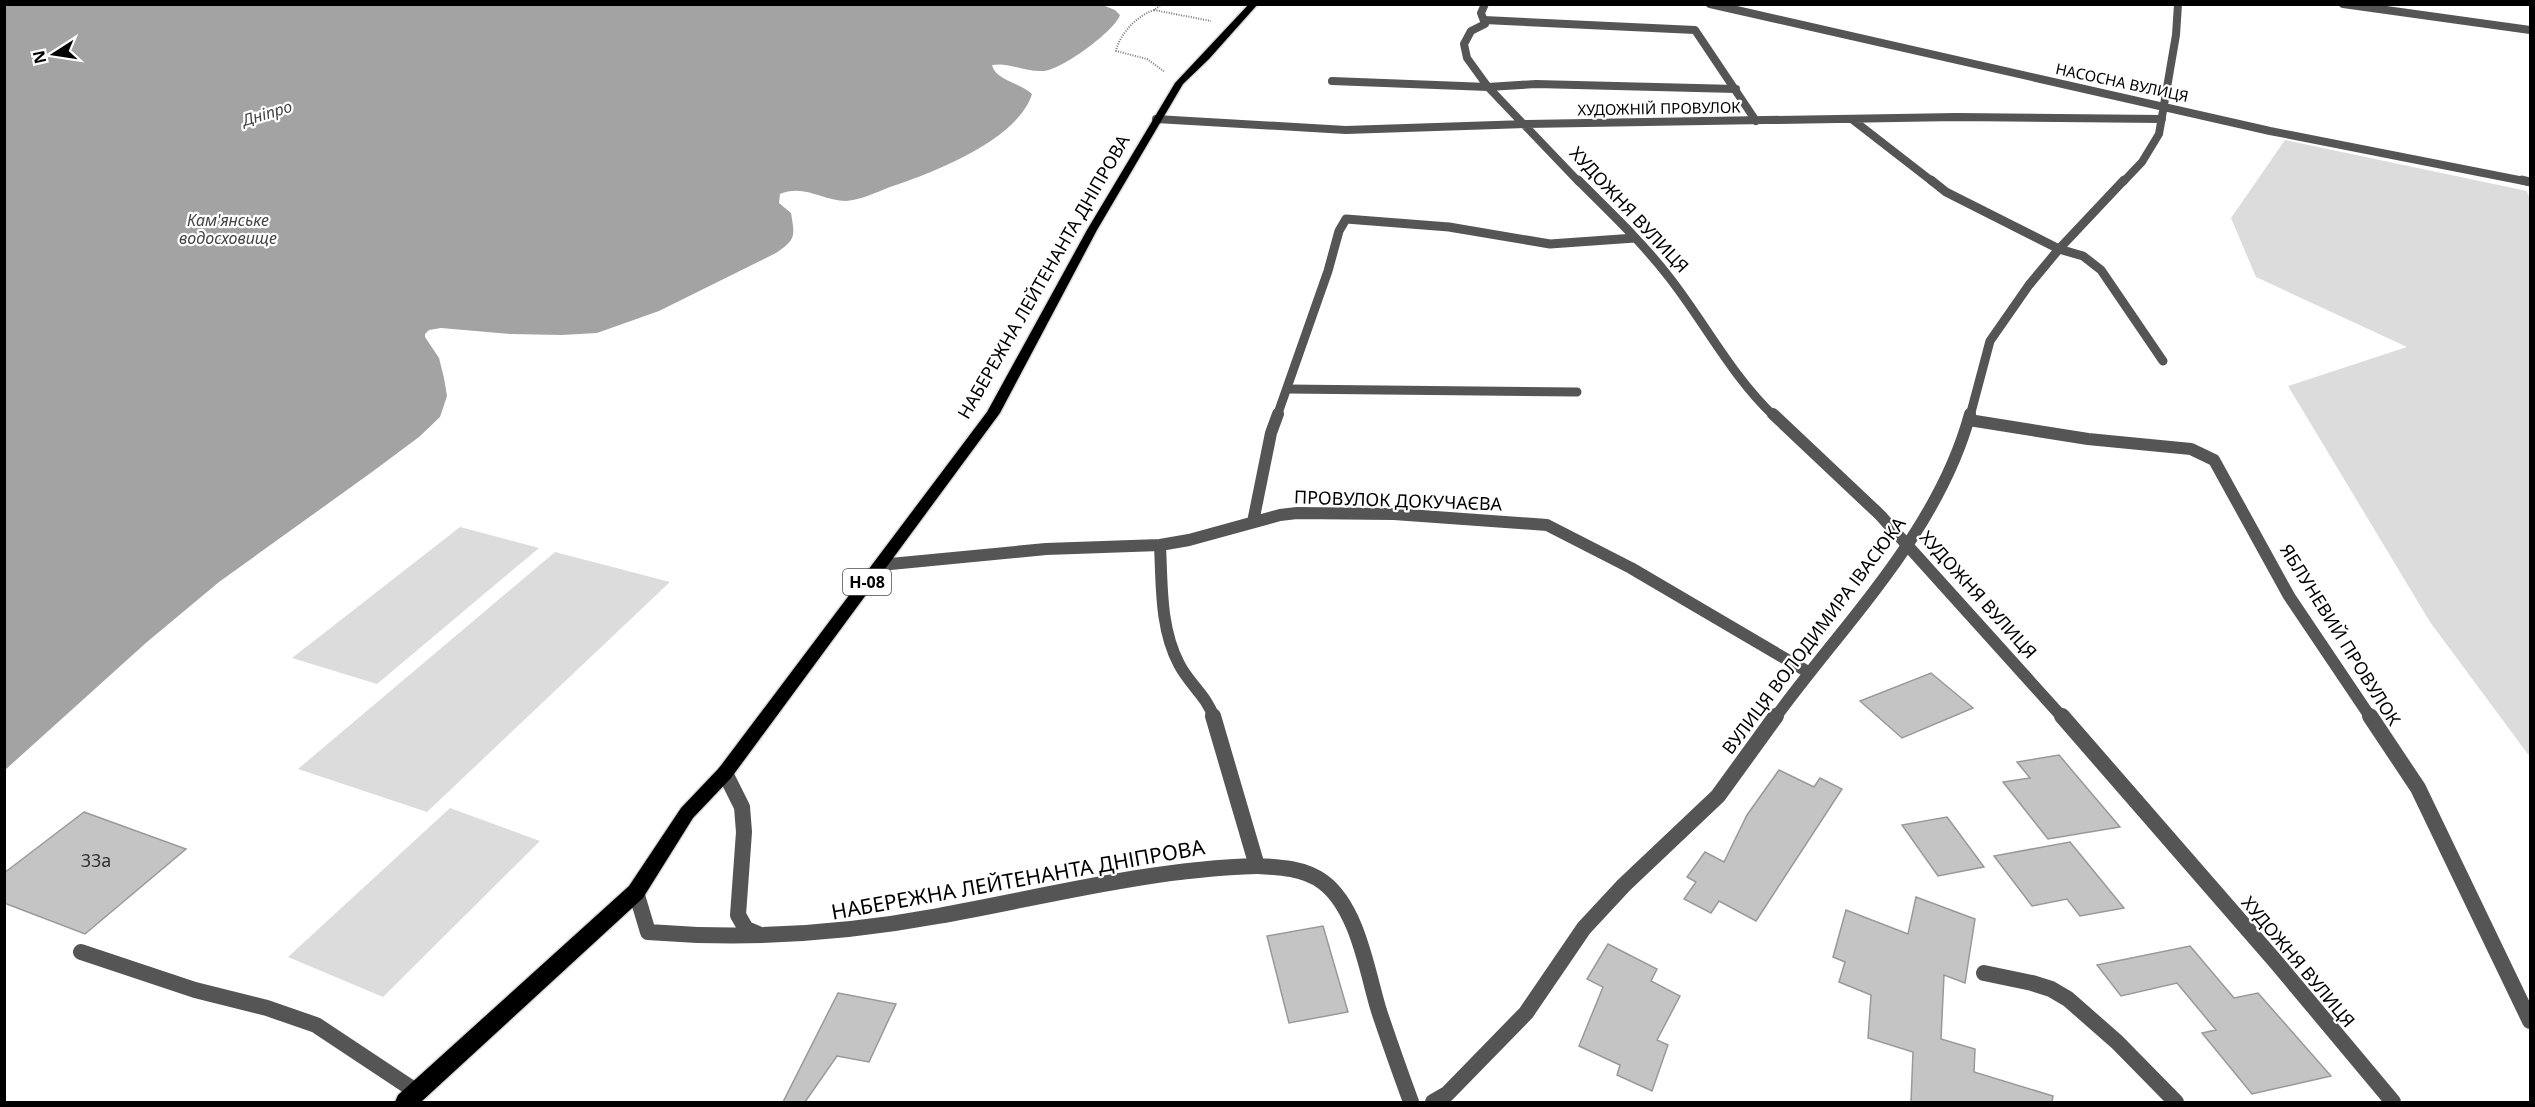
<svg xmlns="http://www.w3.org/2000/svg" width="2535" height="1107" font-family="'Noto Sans',sans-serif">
	<rect width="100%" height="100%" fill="#fff"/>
	<path fill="#dcdcdc" d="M 2285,140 L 2527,191 L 2530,200 L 2530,757 L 2430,622 L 2288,386 L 2407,347 L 2256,277 L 2231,218 Z
		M 460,527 L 539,548 L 377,684 L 292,658 Z
		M 555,552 L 670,582 L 427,812 L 298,769 Z
		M 450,808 L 540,841 L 383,997 L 288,957 Z"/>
	<path fill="#a3a3a3" d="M 10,4 L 1100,4 L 1115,10 L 1120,15 C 1115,31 1060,71 1043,71 C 1025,72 1009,62 992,65 C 995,80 1021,83 1032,94 C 1018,140 932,173 890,187 C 877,192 861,200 846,201 C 823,201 804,184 780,194 L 779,203 L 791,213 C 795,237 796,239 776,253 L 659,311 L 597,333 L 562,335 L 511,334 L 441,328 L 429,330 L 425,334 L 425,337 L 439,358 L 444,378 L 447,396 L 440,417 L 419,437 L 372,472 L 219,582 L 147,642 L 5,770 L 4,6 Z"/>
	<path fill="#c4c4c4" stroke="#999" stroke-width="1.5" d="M 1931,673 L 1973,708 L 1902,738 L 1860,701 Z
		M 2059,755 L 2120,827 L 2048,839 L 2003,782 L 2030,778 L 2017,762 Z
		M 1779,770 L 1814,787 L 1820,778 L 1842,789 L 1756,921 L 1719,901 L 1711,913 L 1684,899 L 1696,882 L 1687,877 L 1705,852 L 1724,862 L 1747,815 Z
		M 84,812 L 186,849 L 85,934 L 4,903 L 4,873 Z
		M 1947,817 L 1984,867 L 1938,876 L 1902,825 Z
		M 2070,842 L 2124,908 L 2080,916 L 2067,899 L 2032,906 L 1994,856 Z
		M 1916,897 L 1975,919 L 1965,983 L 1944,975 L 1941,1039 L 1975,1049 L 1974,1072 L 2053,1096 L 2052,1102 L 1911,1102 L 1913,1052 L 1868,1038 L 1871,995 L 1839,982 L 1845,962 L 1833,957 L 1846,910 L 1908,934 Z
		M 1323,926 L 1348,1012 L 1289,1023 L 1267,936 Z
		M 1608,944 L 1657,969 L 1651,981 L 1680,996 L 1657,1040 L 1668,1045 L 1652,1091 L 1617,1075 L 1620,1065 L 1579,1046 L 1603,987 L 1587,979 Z
		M 2190,946 L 2234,998 L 2258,993 L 2331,1076 L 2252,1094 L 2202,1033 L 2216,1030 L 2177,983 L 2121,996 L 2097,965 Z
		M 838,993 L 896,1004 L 869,1062 L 837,1056 L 805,1102 L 783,1102 Z"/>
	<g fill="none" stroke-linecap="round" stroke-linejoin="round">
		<g stroke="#dbdbdb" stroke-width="3">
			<path id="primary" d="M 1249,4 L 1258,4 L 1209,59 L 1183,84 L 1097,230 L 1000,413 L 731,778 L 693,818 L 643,898 L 421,1102 L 395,1102 L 398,1095 L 629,886 L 681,808 L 719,768 L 987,412 L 1087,230 L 1175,83 Z"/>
		</g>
		<path stroke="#777" stroke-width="2" stroke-dasharray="1 1.5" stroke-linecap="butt" d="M 1162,4 L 1154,10 L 1211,21
			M 1154,10 C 1137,16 1120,33 1116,51 L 1147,59 L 1165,72"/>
		<path stroke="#555" stroke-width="8" d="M 1484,20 L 1695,30 L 1756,121"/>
		<path stroke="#555" stroke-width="9" d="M 2059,249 L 2083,256 L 2101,270 L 2163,361
			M 1287,389 L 1577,392"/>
		<path stroke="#555" stroke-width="8" d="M 1485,4 L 1481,13 L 1485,24 L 1471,31 L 1464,44 L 1467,58 L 1488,87 L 1579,182
			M 1710,4 L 2270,131 L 2529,182
			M 2343,4 L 2530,30
			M 1332,81 L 1488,87 L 1536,84 L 1736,89
			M 1156,119 L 1346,130 L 1526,124 L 1956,117 L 2162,119
			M 1853,120 L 1933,182
			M 2123,182 L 2142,162 L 2159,134 L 2176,35 L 2178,4"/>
		<path stroke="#555" stroke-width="9" d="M 1578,180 C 1609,211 1642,242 1669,277 C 1705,323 1731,375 1774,416
			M 1931,180 L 1946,192 L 2059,249
			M 2522,180 L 2530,182
			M 1277,416 L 1328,271 L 1339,231 L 1346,219 L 1449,227 L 1550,244 L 1635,238
			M 1970,416 L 1990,341 L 2029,285 L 2059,249 L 2124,180"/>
		<path stroke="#555" stroke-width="12" d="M 1773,414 L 1880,515 L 2063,718
			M 1969,420 L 2088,439 L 2191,449 L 2214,460 L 2289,596 L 2371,718
			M 1253,522 L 1271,433 L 1278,414
			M 1160,545 C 1162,585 1160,628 1179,664 C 1189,684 1207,696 1214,718
			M 880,565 L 1046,549 L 1160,545 L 1189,540 L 1280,515 L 1297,513 L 1394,514 L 1547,525 L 1631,568 L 1808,672
			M 1775,718 C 1845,622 1938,532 1970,414"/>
		<path stroke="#555" stroke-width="16" d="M 1213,716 L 1257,866 C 1279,867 1304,868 1323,882 C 1358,908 1367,972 1379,1011 C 1389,1041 1400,1072 1411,1102
			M 2062,716 L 2276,962 L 2393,1102
			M 2370,716 L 2418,788 L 2530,1021
			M 725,773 L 742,807 L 744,832 L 738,915 L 746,929 L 758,934
			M 636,892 L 648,932 C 746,940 841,934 938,916 C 1044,897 1149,869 1257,866
			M 81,952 L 195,990 L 267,1008 L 316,1025 L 417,1092
			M 1984,973 L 2032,983 L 2051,989 L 2068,999 L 2117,1042 L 2176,1102
			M 1433,1102 L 1447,1094 L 1526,1013 L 1584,928 L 1624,885 L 1718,796 L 1776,716"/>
		<use href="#primary" fill="#000" fill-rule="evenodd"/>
	</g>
	<g text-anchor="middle" stroke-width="4.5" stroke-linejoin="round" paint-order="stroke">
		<g font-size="15" fill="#000" stroke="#fff">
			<text transform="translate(2122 83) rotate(12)" y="5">НАСОСНА ВУЛИЦЯ</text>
			<text transform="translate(1659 109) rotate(-1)" y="5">ХУДОЖНІЙ ПРОВУЛОК</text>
		</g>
		<g font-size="16" font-style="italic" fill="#444" stroke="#fff">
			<text transform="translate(267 113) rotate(-17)" y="6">Дніпро</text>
			<text x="228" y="226">Кам'янське<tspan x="228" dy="18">водосховище</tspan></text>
		</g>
		<rect fill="#fff" stroke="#4c4c4c" stroke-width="1.5" x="843" y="569" width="48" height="26" rx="4.5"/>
		<g font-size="16" font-weight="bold" fill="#000">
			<text x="867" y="588">Н-08</text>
		</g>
		<g font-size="18" fill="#000" stroke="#fff">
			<text transform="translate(1629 210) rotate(47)" y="6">ХУДОЖНЯ ВУЛИЦЯ</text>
			<text transform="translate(1044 277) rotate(-60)" y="6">НАБЕРЕЖНА ЛЕЙТЕНАНТА ДНІПРОВА</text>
			<text transform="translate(1398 501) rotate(2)" y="6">ПРОВУЛОК ДОКУЧАЄВА</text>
			<text transform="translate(1978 595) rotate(48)" y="6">ХУДОЖНЯ ВУЛИЦЯ</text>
			<text transform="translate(2340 635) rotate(58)" y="6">ЯБЛУНЕВИЙ ПРОВУЛОК</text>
			<text transform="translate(1814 636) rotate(-53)" y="6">ВУЛИЦЯ ВОЛОДИМИРА ІВАСЮКА</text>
			<text transform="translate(2298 962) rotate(50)" y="6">ХУДОЖНЯ ВУЛИЦЯ</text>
		</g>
		<g font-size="18" fill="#313131">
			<text x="96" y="867">33а</text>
		</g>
		<g font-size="21" fill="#000" stroke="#fff">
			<text transform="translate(1018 880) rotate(-10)" y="7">НАБЕРЕЖНА ЛЕЙТЕНАНТА ДНІПРОВА</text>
		</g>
	</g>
	<rect width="2535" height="1107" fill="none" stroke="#000000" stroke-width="12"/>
	<g transform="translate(54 54) rotate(258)" stroke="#ffffff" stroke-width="4.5" paint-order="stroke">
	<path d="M0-4.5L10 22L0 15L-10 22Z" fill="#000000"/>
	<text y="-9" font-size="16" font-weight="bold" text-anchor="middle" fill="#000000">N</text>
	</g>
</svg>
